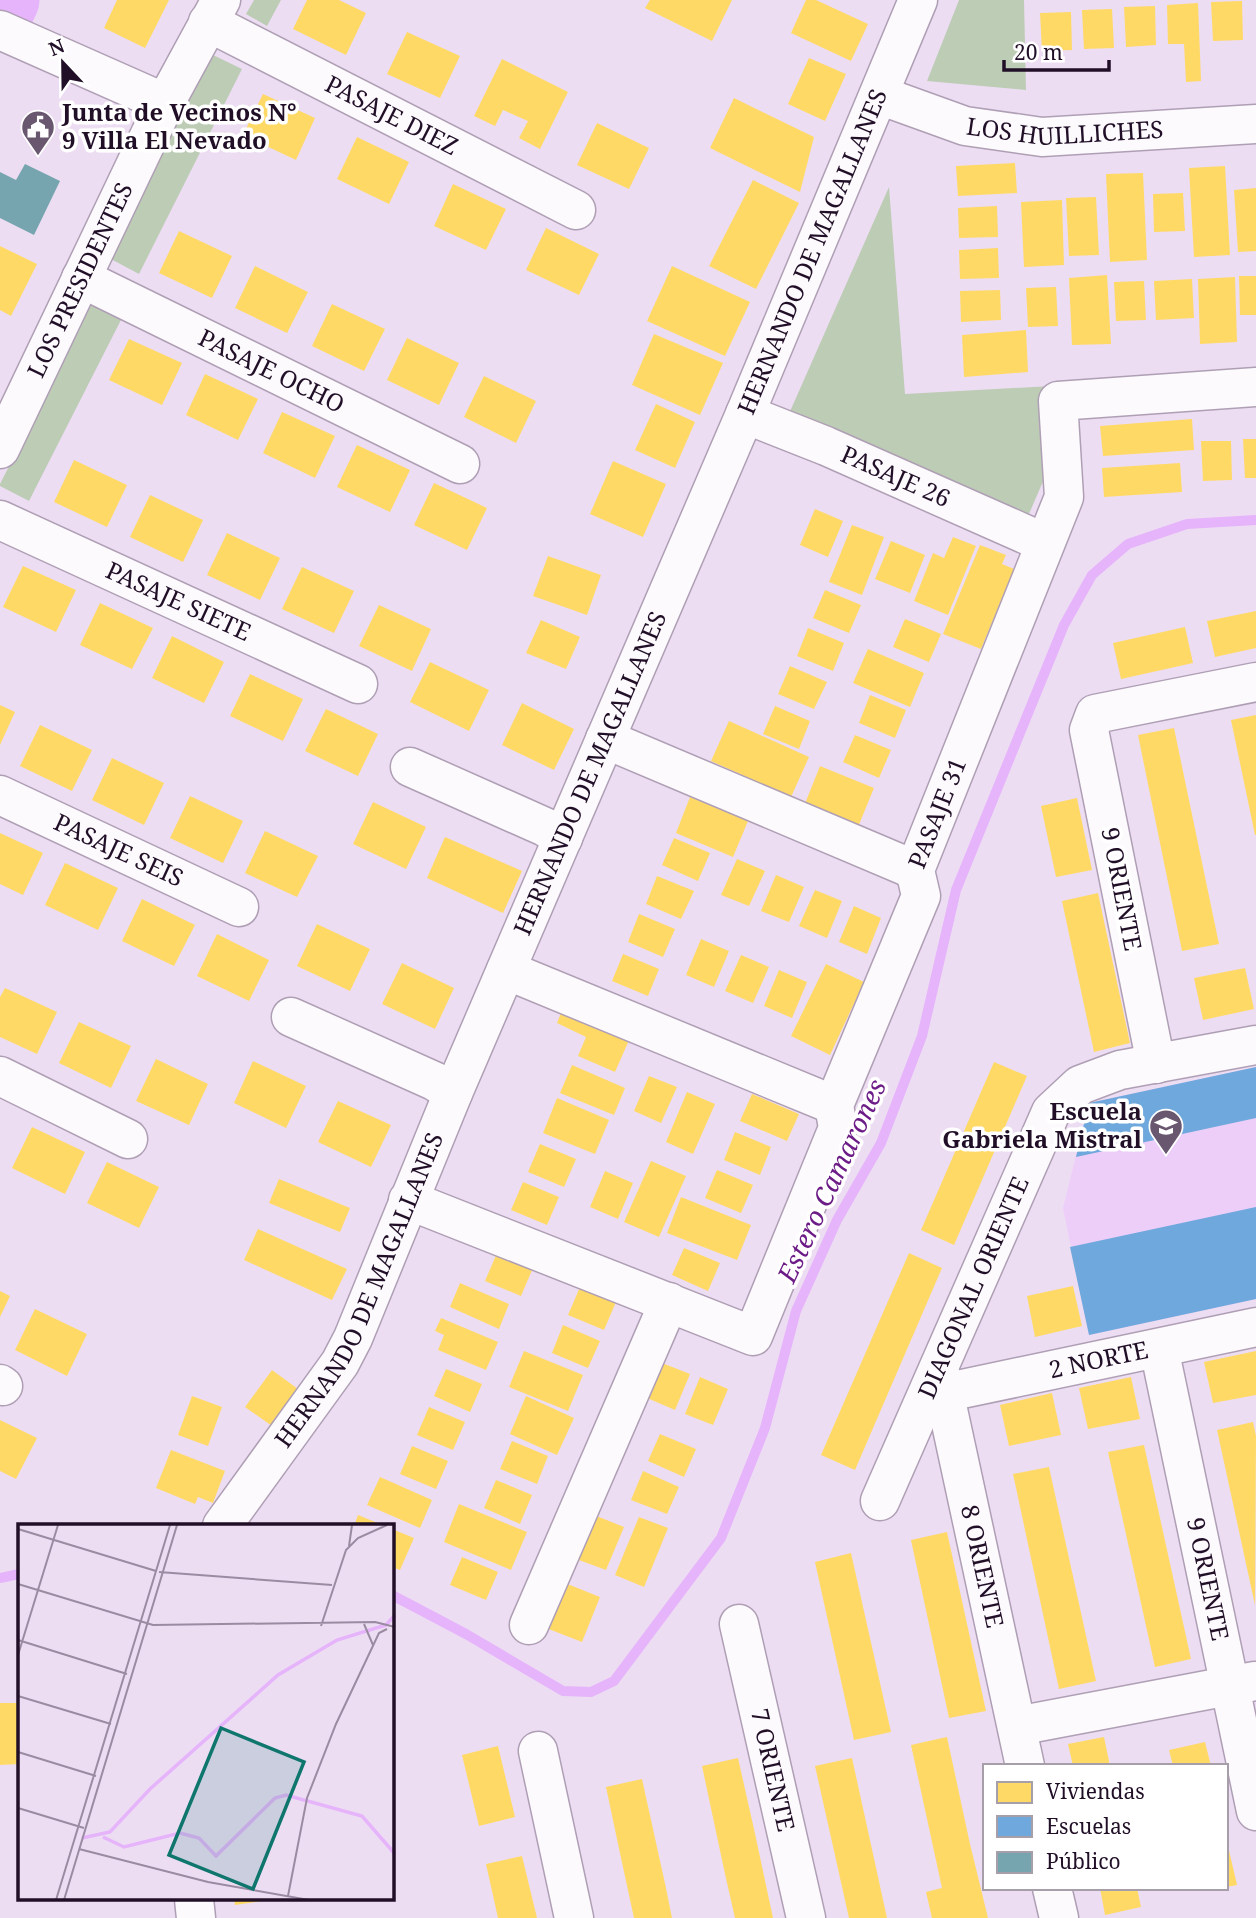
<svg xmlns="http://www.w3.org/2000/svg" width="1256" height="1918" font-family="'Noto Serif',serif">
	<rect width="100%" height="100%" fill="#edddf3"/>
	<path fill="#edcef9" d="M 1256,1067 L 1256,1299 L 1089,1335 L 1063,1208 L 1089,1103 Z"/>
	<path fill="#bdccb5" d="M 254,0 L 281,0 L 267,26 L 246,14 Z
		M 959,0 L 1024,0 L 1026,90 L 927,81 Z
		M 211,54 L 242,69 L 139,274 L 109,258 Z
		M 889,187 L 905,394 L 1052,386 L 1056,451 L 1029,514 L 788,416 Z
		M 93,301 L 123,316 L 29,501 L 0,486 L 0,484 Z"/>
	<path fill="#ffd966" d="M 117,0 L 169,0 L 145,48 L 104,28 Z
		M 307,0 L 339,0 L 366,13 L 346,55 L 293,29 Z
		M 650,0 L 732,0 L 712,41 L 645,8 Z
		M 806,0 L 816,0 L 868,24 L 851,61 L 791,33 Z
		M 1242,1 L 1243,40 L 1213,41 L 1211,2 Z
		M 1198,3 L 1201,81 L 1186,82 L 1184,44 L 1168,44 L 1167,5 Z
		M 1155,6 L 1156,45 L 1126,47 L 1124,7 Z
		M 1112,9 L 1114,48 L 1084,49 L 1082,10 Z
		M 1071,12 L 1072,50 L 1042,51 L 1040,13 Z
		M 407,32 L 460,56 L 440,98 L 387,74 Z
		M 809,58 L 846,74 L 825,121 L 788,104 Z
		M 502,59 L 568,92 L 540,149 L 519,138 L 528,121 L 503,110 L 495,126 L 474,116 Z
		M 263,94 L 315,118 L 296,160 L 243,135 Z
		M 734,98 L 814,137 L 800,192 L 710,148 Z
		M 597,123 L 649,148 L 629,189 L 577,165 Z
		M 357,137 L 409,162 L 389,204 L 337,179 Z
		M 1015,163 L 1017,193 L 958,196 L 956,166 Z
		M 1225,166 L 1230,255 L 1194,257 L 1189,168 Z
		M 1143,173 L 1147,260 L 1110,262 L 1106,174 Z
		M 753,180 L 799,203 L 756,289 L 709,266 Z
		M 453,184 L 506,209 L 486,250 L 434,226 Z
		M 1256,188 L 1256,251 L 1238,252 L 1234,190 Z
		M 1183,193 L 1185,231 L 1154,232 L 1153,194 Z
		M 1096,197 L 1099,255 L 1069,256 L 1066,198 Z
		M 1062,200 L 1064,265 L 1024,267 L 1021,202 Z
		M 997,206 L 998,237 L 959,238 L 958,208 Z
		M 546,228 L 599,254 L 579,295 L 526,270 Z
		M 179,231 L 232,256 L 212,298 L 159,273 Z
		M 0,246 L 37,264 L 11,316 L 0,310 Z
		M 998,248 L 999,278 L 960,279 L 959,250 Z
		M 255,266 L 308,292 L 287,333 L 235,308 Z
		M 672,266 L 750,302 L 725,356 L 647,321 Z
		M 1107,275 L 1111,344 L 1072,345 L 1069,278 Z
		M 1239,276 L 1256,276 L 1256,315 L 1240,315 Z
		M 1235,277 L 1237,342 L 1200,344 L 1198,279 Z
		M 1192,279 L 1194,318 L 1156,320 L 1154,281 Z
		M 1144,281 L 1146,320 L 1116,321 L 1114,282 Z
		M 1056,287 L 1058,326 L 1028,327 L 1026,288 Z
		M 1000,290 L 1001,320 L 961,322 L 960,291 Z
		M 332,304 L 385,329 L 364,371 L 312,346 Z
		M 1026,330 L 1028,372 L 964,377 L 962,335 Z
		M 654,334 L 723,363 L 700,415 L 632,385 Z
		M 407,338 L 459,363 L 439,405 L 387,380 Z
		M 129,339 L 182,363 L 162,405 L 109,380 Z
		M 205,374 L 258,399 L 238,440 L 186,415 Z
		M 484,376 L 536,401 L 516,443 L 464,417 Z
		M 656,404 L 695,422 L 675,468 L 635,450 Z
		M 282,412 L 335,436 L 315,478 L 263,453 Z
		M 1192,419 L 1194,450 L 1103,456 L 1100,426 Z
		M 1243,439 L 1256,439 L 1256,478 L 1245,478 Z
		M 1201,441 L 1231,441 L 1232,480 L 1203,481 Z
		M 357,445 L 410,470 L 390,512 L 337,487 Z
		M 74,460 L 127,485 L 107,527 L 54,502 Z
		M 613,461 L 666,484 L 643,537 L 590,514 Z
		M 1180,463 L 1182,492 L 1104,497 L 1102,468 Z
		M 434,483 L 487,508 L 467,550 L 414,525 Z
		M 150,495 L 203,520 L 183,562 L 130,537 Z
		M 815,509 L 843,521 L 828,557 L 800,545 Z
		M 852,525 L 884,537 L 862,595 L 829,582 Z
		M 227,533 L 280,558 L 260,600 L 207,575 Z
		M 953,537 L 976,546 L 948,615 L 914,601 L 933,553 L 944,558 Z
		M 891,541 L 925,555 L 910,593 L 875,579 Z
		M 980,545 L 1006,555 L 1002,564 L 1014,569 L 981,649 L 943,634 Z
		M 548,556 L 601,575 L 587,615 L 533,596 Z
		M 23,566 L 76,590 L 56,632 L 3,607 Z
		M 302,567 L 354,591 L 334,633 L 282,609 Z
		M 825,590 L 861,605 L 849,633 L 813,618 Z
		M 100,603 L 153,628 L 132,669 L 80,645 Z
		M 379,605 L 431,629 L 412,671 L 359,646 Z
		M 1256,611 L 1256,648 L 1215,657 L 1207,621 Z
		M 905,619 L 941,634 L 929,662 L 893,647 Z
		M 541,620 L 580,637 L 566,669 L 526,653 Z
		M 1185,627 L 1193,663 L 1121,679 L 1113,643 Z
		M 808,628 L 844,643 L 833,671 L 797,656 Z
		M 172,636 L 224,662 L 204,703 L 152,678 Z
		M 868,649 L 924,673 L 910,707 L 853,683 Z
		M 430,662 L 489,690 L 469,731 L 410,702 Z
		M 790,666 L 827,682 L 814,709 L 778,694 Z
		M 250,674 L 303,699 L 283,741 L 230,716 Z
		M 870,695 L 906,710 L 895,738 L 859,723 Z
		M 522,703 L 574,729 L 554,770 L 502,745 Z
		M 0,705 L 15,712 L 0,745 Z
		M 775,706 L 810,721 L 799,749 L 763,734 Z
		M 326,709 L 378,734 L 358,776 L 305,751 Z
		M 1256,715 L 1256,835 L 1255,835 L 1231,720 Z
		M 729,721 L 809,757 L 791,797 L 711,761 Z
		M 40,725 L 92,750 L 72,791 L 20,766 Z
		M 1174,728 L 1219,944 L 1182,951 L 1138,735 Z
		M 855,735 L 891,750 L 879,778 L 843,762 Z
		M 112,758 L 164,783 L 144,825 L 92,800 Z
		M 820,766 L 874,788 L 858,827 L 804,806 Z
		M 190,796 L 243,821 L 223,863 L 170,838 Z
		M 690,797 L 748,821 L 733,857 L 676,833 Z
		M 1077,798 L 1092,870 L 1056,877 L 1041,806 Z
		M 373,802 L 426,827 L 406,869 L 353,844 Z
		M 265,831 L 318,856 L 297,897 L 245,873 Z
		M 0,833 L 43,853 L 23,895 L 0,884 Z
		M 445,837 L 522,871 L 503,913 L 427,878 Z
		M 674,838 L 710,853 L 698,881 L 662,865 Z
		M 737,859 L 765,871 L 749,906 L 721,895 Z
		M 65,863 L 118,888 L 98,930 L 45,905 Z
		M 776,875 L 804,887 L 789,922 L 761,911 Z
		M 657,876 L 694,891 L 681,919 L 646,904 Z
		M 815,890 L 842,901 L 827,938 L 799,926 Z
		M 1098,893 L 1130,1043 L 1094,1052 L 1062,901 Z
		M 142,899 L 195,925 L 174,966 L 122,941 Z
		M 854,906 L 881,918 L 867,954 L 839,942 Z
		M 639,914 L 675,929 L 663,957 L 628,942 Z
		M 317,924 L 370,949 L 350,991 L 297,966 Z
		M 217,934 L 269,960 L 249,1001 L 197,976 Z
		M 701,939 L 729,951 L 714,987 L 686,975 Z
		M 623,954 L 659,969 L 648,996 L 612,981 Z
		M 741,955 L 769,967 L 753,1003 L 725,991 Z
		M 402,963 L 454,988 L 435,1029 L 382,1004 Z
		M 826,964 L 864,982 L 830,1055 L 791,1036 Z
		M 1245,968 L 1254,1009 L 1203,1020 L 1194,978 Z
		M 779,970 L 807,982 L 792,1018 L 764,1006 Z
		M 5,988 L 57,1012 L 37,1054 L 0,1037 L 0,997 Z
		M 563,1008 L 630,1038 L 615,1072 L 578,1056 L 586,1037 L 557,1023 Z
		M 79,1022 L 131,1046 L 111,1088 L 59,1063 Z
		M 156,1059 L 208,1084 L 189,1125 L 136,1101 Z
		M 253,1061 L 306,1086 L 286,1128 L 234,1103 Z
		M 994,1062 L 1027,1076 L 954,1245 L 921,1230 Z
		M 572,1065 L 625,1088 L 614,1115 L 560,1093 Z
		M 649,1076 L 677,1087 L 661,1123 L 634,1111 Z
		M 687,1092 L 715,1104 L 693,1154 L 666,1142 Z
		M 752,1094 L 799,1114 L 787,1141 L 740,1121 Z
		M 557,1098 L 609,1120 L 595,1154 L 543,1133 Z
		M 338,1101 L 391,1125 L 371,1167 L 318,1142 Z
		M 32,1127 L 85,1152 L 65,1194 L 12,1168 Z
		M 735,1132 L 771,1147 L 760,1175 L 724,1160 Z
		M 540,1144 L 576,1159 L 564,1187 L 528,1172 Z
		M 651,1161 L 686,1176 L 659,1237 L 624,1222 Z
		M 107,1162 L 159,1187 L 139,1228 L 87,1203 Z
		M 717,1170 L 753,1185 L 741,1213 L 705,1198 Z
		M 605,1171 L 633,1183 L 618,1219 L 590,1207 Z
		M 279,1179 L 350,1208 L 340,1232 L 269,1203 Z
		M 523,1182 L 559,1197 L 547,1225 L 511,1210 Z
		M 681,1197 L 751,1225 L 737,1260 L 667,1233 Z
		M 258,1229 L 347,1269 L 332,1300 L 244,1260 Z
		M 684,1248 L 720,1263 L 708,1291 L 672,1275 Z
		M 497,1253 L 533,1268 L 521,1296 L 485,1281 Z
		M 909,1253 L 942,1268 L 855,1470 L 821,1455 Z
		M 460,1283 L 509,1304 L 499,1329 L 450,1307 Z
		M 1073,1286 L 1082,1326 L 1035,1337 L 1027,1296 Z
		M 580,1287 L 616,1302 L 604,1330 L 568,1315 Z
		M 0,1291 L 10,1296 L 0,1317 Z
		M 35,1309 L 87,1334 L 67,1376 L 15,1350 Z
		M 441,1318 L 498,1342 L 486,1370 L 438,1350 L 444,1335 L 435,1331 Z
		M 563,1325 L 600,1341 L 588,1368 L 552,1353 Z
		M 524,1351 L 583,1375 L 568,1411 L 509,1387 Z
		M 1256,1351 L 1256,1395 L 1213,1403 L 1204,1362 Z
		M 662,1363 L 690,1374 L 675,1410 L 647,1398 Z
		M 446,1369 L 482,1384 L 470,1412 L 434,1396 Z
		M 272,1370 L 298,1389 L 272,1426 L 245,1407 Z
		M 700,1377 L 728,1389 L 713,1425 L 685,1414 Z
		M 1131,1377 L 1140,1419 L 1088,1429 L 1079,1388 Z
		M 1052,1393 L 1061,1435 L 1009,1446 L 1000,1405 Z
		M 192,1396 L 222,1407 L 208,1446 L 178,1435 Z
		M 526,1396 L 574,1418 L 557,1455 L 510,1434 Z
		M 429,1407 L 465,1422 L 453,1450 L 417,1435 Z
		M 0,1420 L 37,1438 L 16,1479 L 0,1471 Z
		M 1253,1422 L 1256,1436 L 1255,1605 L 1217,1430 Z
		M 660,1434 L 696,1449 L 684,1477 L 648,1461 Z
		M 512,1441 L 548,1456 L 537,1484 L 500,1469 Z
		M 1144,1445 L 1191,1659 L 1155,1667 L 1108,1452 Z
		M 412,1446 L 448,1461 L 436,1489 L 400,1474 Z
		M 171,1450 L 225,1471 L 213,1503 L 198,1497 L 195,1504 L 156,1488 Z
		M 1049,1467 L 1096,1681 L 1059,1689 L 1013,1474 Z
		M 643,1471 L 679,1487 L 667,1514 L 631,1500 Z
		M 380,1477 L 432,1500 L 420,1528 L 367,1505 Z
		M 496,1480 L 532,1495 L 520,1524 L 484,1508 Z
		M 459,1504 L 527,1532 L 511,1570 L 444,1542 Z
		M 358,1515 L 385,1526 L 354,1526 Z
		M 594,1515 L 624,1527 L 606,1570 L 576,1559 Z
		M 639,1517 L 668,1528 L 644,1587 L 615,1575 Z
		M 392,1529 L 414,1538 L 400,1570 L 392,1567 Z
		M 947,1532 L 986,1711 L 949,1718 L 911,1540 Z
		M 851,1553 L 891,1732 L 854,1740 L 815,1562 Z
		M 462,1557 L 498,1572 L 486,1600 L 450,1585 Z
		M 565,1583 L 600,1597 L 582,1642 L 546,1628 Z
		M 0,1703 L 19,1703 L 19,1764 L 0,1765 Z
		M 947,1737 L 970,1844 L 988,1918 L 932,1918 L 926,1892 L 942,1888 L 911,1745 Z
		M 1104,1737 L 1110,1766 L 1073,1766 L 1068,1744 Z
		M 1205,1742 L 1211,1766 L 1173,1766 L 1169,1750 Z
		M 498,1746 L 515,1817 L 479,1826 L 462,1755 Z
		M 738,1758 L 754,1829 L 773,1918 L 735,1918 L 725,1874 L 702,1766 Z
		M 852,1758 L 868,1831 L 887,1918 L 849,1918 L 815,1766 Z
		M 642,1779 L 666,1888 L 672,1918 L 634,1918 L 621,1858 L 606,1787 Z
		M 1227,1842 L 1237,1885 L 1226,1887 L 1226,1843 Z
		M 522,1856 L 537,1918 L 498,1918 L 486,1864 Z
		M 1100,1888 L 1137,1888 L 1141,1907 L 1105,1915 Z
		M 234,1899 L 270,1899 L 270,1900 L 235,1905 Z"/>
	<path fill="#6fa8dc" d="M 1256,1067 L 1256,1118 L 1076,1157 L 1089,1103 Z
		M 1256,1207 L 1256,1299 L 1089,1335 L 1070,1247 Z"/>
	<path fill="#76a5af" d="M 25,164 L 60,181 L 34,235 L 0,218 L 0,172 L 16,180 Z"/>
	<g fill="none" stroke-linecap="round" stroke-linejoin="round">
		<path stroke="#e6b4fa" stroke-width="10" d="M 0,1578 L 19,1574
			M 392,1595 L 466,1634 L 563,1691 L 591,1692 L 614,1681 L 721,1538 L 765,1428 L 796,1311 L 837,1220 L 881,1143 L 922,1036 L 956,890 L 1064,625 L 1092,575 L 1128,544 L 1187,524 L 1256,520"/>
		<path stroke="#e6b4fa" stroke-width="63" d="M 0,17 L 8,0"/>
		<g stroke="#af9fb5" stroke-width="41">
			<g id="minor">
				<path id="s1" d="M 208,22 L 576,210"/>
				<path d="M 0,30 L 165,103"/>
				<path id="s2" d="M 879,95 L 965,126 L 1042,137 L 1256,124"/>
				<path id="s3" d="M 81,278 L 460,464"/>
				<path id="s4" d="M 745,414 L 826,446 L 1045,543"/>
				<path id="s5" d="M 0,449 L 165,103 L 221,0"/>
				<path id="s6" d="M 0,520 L 358,684"/>
				<path d="M 605,739 L 915,870"/>
				<path d="M 410,767 L 545,827 L 563,838"/>
				<path id="s7" d="M 0,795 L 239,907"/>
				<path d="M 506,970 L 834,1105"/>
				<path d="M 291,1017 L 434,1081 L 453,1093"/>
				<path d="M 1156,1064 L 1089,730 L 1095,714 L 1256,682"/>
				<path d="M 0,1076 L 128,1139"/>
				<path id="s8" d="M 408,1200 L 753,1336 L 838,1128 L 834,1105 L 921,896 L 915,870 L 1064,497 L 1058,401 L 1256,387"/>
				<path id="s9" d="M 1159,1348 L 1256,1811"/>
				<path id="s10" d="M 939,1368 L 1025,1766"/>
				<path d="M 0,1384 L 3,1386"/>
				<path id="s11" d="M 943,1393 L 1256,1327"/>
				<path id="s12" d="M 880,1501 L 1051,1112 L 1080,1085 L 1120,1070 L 1256,1045"/>
				<path id="s13" d="M 222,1526 L 340,1363 L 353,1338 L 453,1093 L 745,414 L 918,0"/>
				<path id="s14" d="M 739,1624 L 806,1918"/>
				<path d="M 529,1625 L 669,1302"/>
				<path d="M 1017,1726 L 1255,1681"/>
				<path d="M 538,1751 L 574,1918"/>
				<path d="M 1052,1888 L 1059,1918"/>
				<path d="M 194,1899 L 196,1918"/>
			</g>
		</g>
		<use href="#minor" stroke="#fcfafd" stroke-width="38"/>
	</g>
	<defs>
		<g id="civic-pin" transform="scale(1.75)"><path d="M0 17L-7.5 6A9.5 9.5 0 1 1 7.5 6Z" fill="#68576f" stroke="#fff"/><path d="M-.6-6.5H3V-4.5H.6V-3L4-1V1h2V6H-6V1h2V-1L-.6-3ZM-1.2 2.5V6h2.4V2.5Z" fill="#fff"/></g>
		<g id="school-pin" transform="scale(1.75)"><path d="M0 17L-7.5 6A9.5 9.5 0 1 1 7.5 6Z" fill="#68576f" stroke="#fff"/><path d="M0-5L7-2L0 1L-7-2ZM-4 1L0 2.5L4 1V4Q0 6-4 4Z" fill="#fff"/></g>
	</defs>
	<g fill-rule="evenodd">
		<use href="#civic-pin" x="38" y="127"/>
		<use href="#school-pin" x="1166" y="1126"/>
	</g>
	<g text-anchor="middle" stroke-width="7" stroke-linejoin="round" paint-order="stroke">
		<g font-size="24" font-weight="bold" fill="#210f28" stroke="#fff" text-anchor="start">
			<text x="62" y="121">Junta de Vecinos N°<tspan x="62" dy="28">9 Villa El Nevado</tspan></text>
			<text x="1142" y="1120" text-anchor="end">Escuela<tspan x="1142" dy="28">Gabriela Mistral</tspan></text>
		</g>
		<g font-size="24" fill="#210f28" stroke="#fff">
			<text dy="8" stroke="none"><textPath href="#s1" startOffset="206">PASAJE DIEZ</textPath></text>
			<text dy="8" stroke="none"><textPath href="#s2" startOffset="192">LOS HUILLICHES</textPath></text>
			<text dy="8" stroke="none"><textPath href="#s13" startOffset="1409">HERNANDO DE MAGALLANES</textPath></text>
			<text dy="8" stroke="none"><textPath href="#s5" startOffset="187">LOS PRESIDENTES</textPath></text>
			<text dy="8" stroke="none"><textPath href="#s3" startOffset="212">PASAJE OCHO</textPath></text>
			<text dy="8" stroke="none"><textPath href="#s4" startOffset="163">PASAJE 26</textPath></text>
			<text dy="8" stroke="none"><textPath href="#s6" startOffset="196">PASAJE SIETE</textPath></text>
			<text dy="8" stroke="none"><textPath href="#s13" startOffset="842">HERNANDO DE MAGALLANES</textPath></text>
			<text dy="8" stroke="none"><textPath href="#s8" startOffset="933">PASAJE 31</textPath></text>
			<text dy="8" stroke="none"><textPath href="#s7" startOffset="131">PASAJE SEIS</textPath></text>
			<text transform="translate(1121 889) rotate(79)" y="8">9 ORIENTE</text>
			<text dy="8" stroke="none"><textPath href="#s12" startOffset="233">DIAGONAL ORIENTE</textPath></text>
			<text dy="8" stroke="none"><textPath href="#s13" startOffset="275">HERNANDO DE MAGALLANES</textPath></text>
			<text dy="8" stroke="none"><textPath href="#s11" startOffset="159">2 NORTE</textPath></text>
			<text dy="8" stroke="none"><textPath href="#s10" startOffset="203">8 ORIENTE</textPath></text>
			<text dy="8" stroke="none"><textPath href="#s9" startOffset="236">9 ORIENTE</textPath></text>
			<text dy="8" stroke="none"><textPath href="#s14" startOffset="150">7 ORIENTE</textPath></text>
		</g>
		<g font-size="26" font-style="italic" fill="#6c1c86" stroke="#fff">
			<text transform="translate(832 1181) rotate(-65)" y="9">Estero Camarones</text>
		</g>
	</g>
	<g transform="translate(18 1524)">
		<rect width="376" height="376" fill="#edddf3"/>
		<path fill="none" stroke="#e6b4fa" stroke-width="3.5" d="M 85,313 L 106,323 L 162,309 L 181,314 L 198,332 L 257,274 L 268,271 L 344,292 L 377,330M 64,314 L 92,308 L 132,265 L 260,151 L 319,116 L 368,101 L 377,91"/>
		<path fill="none" stroke="#9b8ba2" stroke-width="2" d="M 0,5 L 138,47M 331,22 L 334,1M 141,48 L 314,61M 0,60 L 135,101 L 357,98 L 377,103M 346,100 L 355,121M 303,102 L 328,26 L 340,14 L 369,1M 0,116 L 109,150M 0,131 L 40,1M 0,172 L 93,200M 0,228 L 78,252M 0,284 L 66,304M 61,325 L 190,358 L 291,376M 270,372 L 289,274 L 318,200 L 361,109 L 369,105M 38,376 L 152,1M 46,376 L 159,1"/>
		<path fill="#0f766e" fill-opacity="0.15" stroke="#0f766e" stroke-width="3.5" d="M 203,204 L 286,238 L 235,365 L 151,331 Z"/>
		<rect width="376" height="376" fill="none" stroke="#210f28" stroke-width="3.5"/>
	</g>
	<rect x="983" y="1764" width="245" height="126" fill="#ffffff" stroke="#a69fa9" stroke-width="2"/>
	<rect x="997" y="1782" width="35" height="21" fill="#ffd966" stroke="#a69fa9" stroke-width="2"/>
	<text x="1046" y="1799" font-size="21" fill="#210f28">Viviendas</text>
	<rect x="997" y="1816" width="35" height="21" fill="#6fa8dc" stroke="#a69fa9" stroke-width="2"/>
	<text x="1046" y="1834" font-size="21" fill="#210f28">Escuelas</text>
	<rect x="997" y="1852" width="35" height="21" fill="#76a5af" stroke="#a69fa9" stroke-width="2"/>
	<text x="1046" y="1869" font-size="21" fill="#210f28">Público</text>
	<g transform="translate(63 63) rotate(338)" stroke="#ffffff" stroke-width="5" paint-order="stroke">
	<path d="M0-5L12 26L0 18L-12 26Z" fill="#210f28"/>
	<text y="-10" font-size="19" font-weight="bold" text-anchor="middle" fill="#210f28">N</text>
	</g>
	<path d="M1004 60v10h105v-10" fill="none" stroke="#210f28" stroke-width="3.5"/>
	<text x="1014" y="60" font-size="21" fill="#210f28" stroke="#ffffff" stroke-width="5" paint-order="stroke">20 m</text>
</svg>
